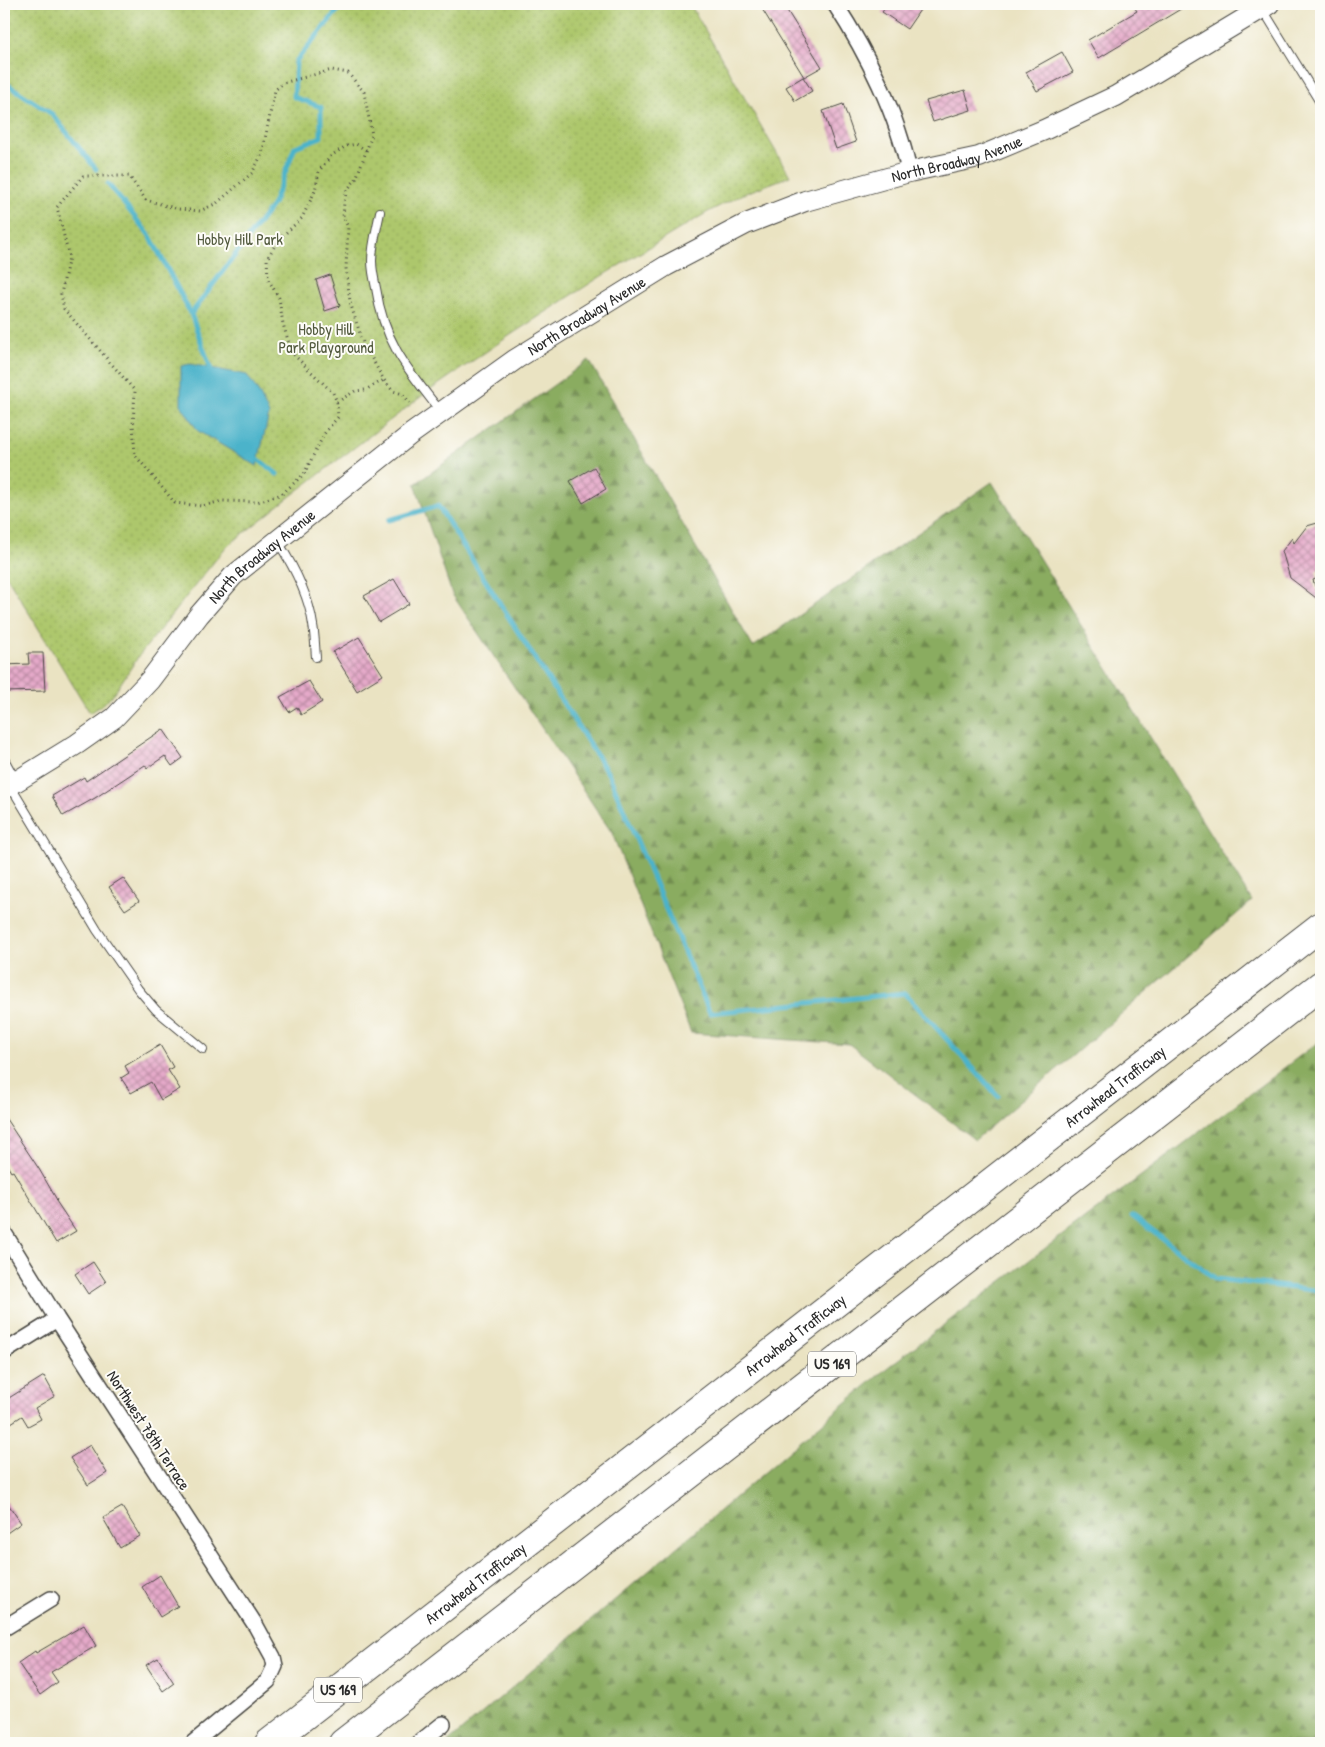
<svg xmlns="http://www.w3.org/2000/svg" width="1325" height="1747" font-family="'Patrick Hand',sans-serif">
	<defs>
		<pattern id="forest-firs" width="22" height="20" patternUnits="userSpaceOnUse" patternTransform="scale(1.25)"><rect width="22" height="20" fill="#8aac60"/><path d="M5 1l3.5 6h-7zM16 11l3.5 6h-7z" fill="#718c4f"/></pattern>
		<pattern id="park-dots" width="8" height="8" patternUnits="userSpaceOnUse" patternTransform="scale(1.25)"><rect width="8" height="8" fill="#adc76c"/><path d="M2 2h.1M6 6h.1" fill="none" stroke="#95ab5e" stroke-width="1.8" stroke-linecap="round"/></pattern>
		<pattern id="building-cross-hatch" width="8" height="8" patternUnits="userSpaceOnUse" patternTransform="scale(1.25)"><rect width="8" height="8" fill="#e5a9c9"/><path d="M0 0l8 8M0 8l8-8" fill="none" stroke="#ba8aa3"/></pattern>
	</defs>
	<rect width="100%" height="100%" fill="#fdfcf7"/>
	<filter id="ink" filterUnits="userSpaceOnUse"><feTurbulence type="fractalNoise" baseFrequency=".02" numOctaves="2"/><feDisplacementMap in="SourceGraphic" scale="10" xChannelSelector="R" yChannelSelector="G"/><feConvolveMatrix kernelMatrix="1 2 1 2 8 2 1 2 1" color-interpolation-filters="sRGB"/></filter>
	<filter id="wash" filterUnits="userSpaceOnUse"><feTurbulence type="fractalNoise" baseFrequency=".0096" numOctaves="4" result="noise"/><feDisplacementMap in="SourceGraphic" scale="20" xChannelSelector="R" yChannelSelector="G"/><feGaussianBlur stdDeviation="1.12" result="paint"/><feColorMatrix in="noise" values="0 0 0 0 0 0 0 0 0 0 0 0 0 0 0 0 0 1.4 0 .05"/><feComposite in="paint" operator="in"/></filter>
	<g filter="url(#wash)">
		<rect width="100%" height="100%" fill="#eae3c2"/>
		<path fill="url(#forest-firs)" stroke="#5a6c46" d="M 589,360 L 753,647 L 992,482 L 1252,901 L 975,1140 L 849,1044 L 691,1033 L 612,833 L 452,594 L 415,484 Z
			M 1321,1040 L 1321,1743 L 447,1743 L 888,1367 Z"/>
		<path fill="url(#park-dots)" stroke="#6c794c" d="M 4,4 L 690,4 L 790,176 L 743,194 L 708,212 L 600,277 L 506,338 L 426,393 L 292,495 L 225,548 L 138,657 L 113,695 L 101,706 L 90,713 L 4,572 Z"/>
		<path fill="#4bb3ca" stroke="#3b6f7a" d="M 190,364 L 247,375 L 259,393 L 269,414 L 257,466 L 198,431 L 181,405 L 181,366 Z"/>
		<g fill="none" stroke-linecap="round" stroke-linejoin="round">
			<path stroke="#4bb3ca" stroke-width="5" d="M 4,82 L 52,114 L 96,169
				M 108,184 L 150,236 L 191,314
				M 212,372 L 191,314 L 273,204 L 295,147 L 321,137 L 321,107 L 294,97 L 296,61 L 343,4
				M 254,456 L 277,474
				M 389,520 L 438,506 L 609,775 L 710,1013 L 905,993 L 998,1096
				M 1132,1216 L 1216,1279 L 1321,1291"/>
		</g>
		<g id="blocks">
			<path fill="url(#building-cross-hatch)" d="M 759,4 L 783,4 L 822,67 L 804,77 Z
				M 888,4 L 924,4 L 907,29 L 882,12 Z
				M 1132,4 L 1189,4 L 1099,58 L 1088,40 L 1137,11 Z
				M 1062,52 L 1073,72 L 1037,91 L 1026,72 Z
				M 803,77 L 812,91 L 795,101 L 786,87 Z
				M 965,90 L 971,110 L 933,122 L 926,101 Z
				M 843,104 L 856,142 L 836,149 L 823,111 Z
				M 330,275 L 340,306 L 325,311 L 316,280 Z
				M 594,467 L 606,489 L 583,503 L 570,481 Z
				M 1321,522 L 1321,566 L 1316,572 L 1318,578 L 1313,580 L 1320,601 L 1290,578 L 1282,551 L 1292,538 L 1294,543 L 1307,526 Z
				M 394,579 L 409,604 L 379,622 L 364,596 Z
				M 359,637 L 383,675 L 357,691 L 333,652 Z
				M 28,653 L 43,653 L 45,691 L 4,692 L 4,665 L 29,664 Z
				M 309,681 L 322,702 L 301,715 L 297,707 L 289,712 L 280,697 Z
				M 163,729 L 183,758 L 172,766 L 165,756 L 147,768 L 145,765 L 95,798 L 63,816 L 52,796 L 84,777 L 86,781 Z
				M 123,878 L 139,901 L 125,910 L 109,887 Z
				M 160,1045 L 173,1067 L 168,1070 L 180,1089 L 161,1100 L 151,1082 L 131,1093 L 121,1078 L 129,1073 L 125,1066 Z
				M 4,1116 L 39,1169 L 57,1200 L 56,1201 L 76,1231 L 56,1243 L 13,1171 L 11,1172 L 4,1160 Z
				M 93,1262 L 106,1282 L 88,1294 L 75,1274 Z
				M 44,1376 L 55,1396 L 35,1408 L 41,1419 L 28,1426 L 22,1416 L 11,1423 L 4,1411 L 4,1401 Z
				M 90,1445 L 107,1473 L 88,1485 L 70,1458 Z
				M 4,1498 L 21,1523 L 4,1535 Z
				M 122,1507 L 140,1536 L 120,1548 L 103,1518 Z
				M 160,1575 L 178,1606 L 160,1617 L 142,1587 Z
				M 84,1625 L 96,1646 L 51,1672 L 58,1682 L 40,1695 L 18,1663 L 35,1651 L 36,1653 Z
				M 158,1658 L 174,1683 L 163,1691 L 146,1665 Z"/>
		</g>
	</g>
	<g filter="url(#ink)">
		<use href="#blocks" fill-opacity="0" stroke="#484742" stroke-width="1"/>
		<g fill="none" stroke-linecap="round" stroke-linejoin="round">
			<g stroke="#484742" stroke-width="10">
				<path id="service" d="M 1262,8 L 1321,104
					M 380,212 C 377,228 372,245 372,261 C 372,270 374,279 376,288 C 384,343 408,370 441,412
					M 278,542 C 294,567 309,596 313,625 C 315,636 315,647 316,657
					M 4,759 L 16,781
					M 11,787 L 97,930 L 138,989 L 156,1010 L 203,1049"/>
			</g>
			<g stroke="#484742" stroke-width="18">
				<path id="minor" d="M 835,4 C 867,53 898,115 909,172
					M 4,1233 L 57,1319 L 256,1626 L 273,1657 L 275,1666 L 268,1681 L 193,1743
					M 4,1352 L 57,1319
					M 4,1628 L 51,1599
					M 419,1743 L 443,1724"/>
			</g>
			<g stroke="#484742" stroke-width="22">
				<g id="tertiary">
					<path id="s1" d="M 4,789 L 77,744 L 114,718 L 150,680 L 199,615 L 233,576 L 411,434 L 516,359 L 666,266 L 746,224 L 805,201 L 909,172 L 979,157 L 1044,130 L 1116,96 L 1269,4"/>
				</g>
			</g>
			<g stroke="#484742" stroke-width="30">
				<g id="motorway">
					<path id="s2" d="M 269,1743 L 1321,926"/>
					<path d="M 343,1743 L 1321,985"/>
				</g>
			</g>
			<path stroke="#484742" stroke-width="3" stroke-dasharray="1 4" stroke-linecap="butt" d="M 366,150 L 356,144 L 346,146 L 331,156 L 319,171 L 315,191 L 302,218 L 278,240 L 267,259 L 268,279 L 279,298 L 283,324 L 292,353 L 333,393 L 337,402 L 338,417 L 324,434 L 304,474 L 282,494 L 257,502 L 222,501 L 202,506 L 175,503 L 135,455 L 133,424 L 135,391 L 64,309 L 61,294 L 69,257 L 57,207 L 83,176 L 129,176 L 146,200 L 178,209 L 200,211 L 217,203 L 252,173 L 262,154 L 275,90 L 283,83 L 332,70 L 348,73 L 364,92 L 372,135 L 356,179 L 347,190 L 344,202 L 343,217 L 348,227 L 346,268 L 350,302 L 363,343 L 384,380 L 393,391 L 403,394 L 410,403
				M 337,402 L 355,391 L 365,390 L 384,380"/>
			<use href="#service" stroke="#fff" stroke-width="8"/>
			<use href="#minor" stroke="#fff" stroke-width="15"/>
			<use href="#tertiary" stroke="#fff" stroke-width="20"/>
			<use href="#motorway" stroke="#fff" stroke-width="28"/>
		</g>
	</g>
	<g text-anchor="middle" stroke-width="4" stroke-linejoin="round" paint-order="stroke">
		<g fill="#fdfcf7" stroke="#6a6a68" stroke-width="1">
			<rect x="808" y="1351.5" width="48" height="25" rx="4"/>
			<rect x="314" y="1677.5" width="48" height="25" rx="4"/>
		</g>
		<g font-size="15" font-weight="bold" fill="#2b2b2b">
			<text x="832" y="1369">US 169</text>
			<text x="338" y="1695">US 169</text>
		</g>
		<g font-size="16" fill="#2b2b2b" stroke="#fdfcf7">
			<text dy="6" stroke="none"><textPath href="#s1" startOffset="1161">North Broadway Avenue</textPath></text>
			<text dy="6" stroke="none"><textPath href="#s1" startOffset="756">North Broadway Avenue</textPath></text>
			<text dy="6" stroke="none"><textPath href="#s1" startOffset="351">North Broadway Avenue</textPath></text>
			<text dy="6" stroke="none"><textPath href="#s2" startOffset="1071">Arrowhead Trafficway</textPath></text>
			<text dy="6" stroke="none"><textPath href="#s2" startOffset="666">Arrowhead Trafficway</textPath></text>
			<text transform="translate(149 1430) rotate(57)" y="6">Northwest 78th Terrace</text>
			<text dy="6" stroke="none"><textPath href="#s2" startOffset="261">Arrowhead Trafficway</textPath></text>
		</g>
		<g font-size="16" fill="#525a3e" stroke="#fdfcf7">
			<text x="240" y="245">Hobby Hill Park</text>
			<text x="326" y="335">Hobby Hill<tspan x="326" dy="18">Park Playground</tspan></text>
		</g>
	</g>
	<rect width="1325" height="1747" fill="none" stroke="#fdfcf7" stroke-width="20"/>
</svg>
